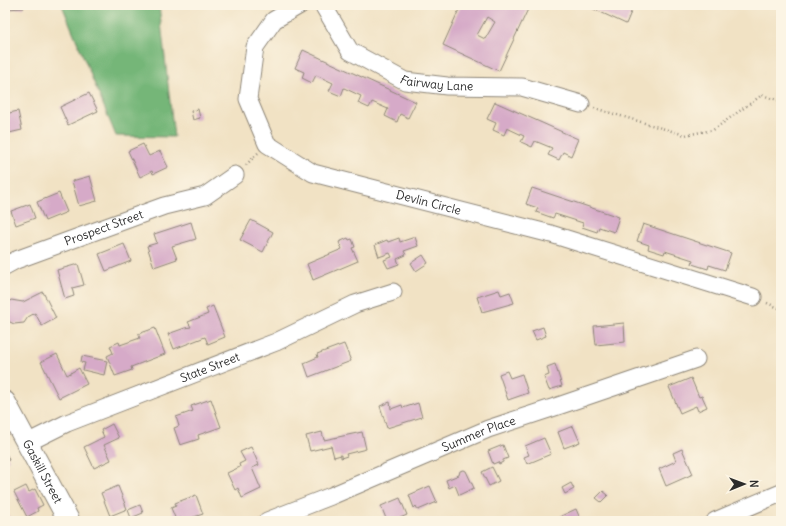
<svg xmlns="http://www.w3.org/2000/svg" width="786" height="526" font-family="Delius,sans-serif">
	<rect width="100%" height="100%" fill="#fcf5e5"/>
	<filter id="ink" filterUnits="userSpaceOnUse"><feTurbulence type="fractalNoise" baseFrequency=".025" numOctaves="2"/><feDisplacementMap in="SourceGraphic" scale="8" xChannelSelector="R" yChannelSelector="G"/><feConvolveMatrix kernelMatrix="1 2 1 2 8 2 1 2 1" color-interpolation-filters="sRGB"/></filter>
	<filter id="wash" filterUnits="userSpaceOnUse"><feTurbulence type="fractalNoise" baseFrequency=".012" numOctaves="4" result="noise"/><feDisplacementMap in="SourceGraphic" scale="16" xChannelSelector="R" yChannelSelector="G"/><feGaussianBlur stdDeviation="0.9" result="paint"/><feColorMatrix in="noise" values="0 0 0 0 0 0 0 0 0 0 0 0 0 0 0 0 0 1.4 0 .05"/><feComposite in="paint" operator="in"/></filter>
	<g filter="url(#wash)">
		<rect width="100%" height="100%" fill="#f1e2c4"/>
		<path fill="#75b678" stroke="#507052" d="M 62,5 L 159,5 L 174,137 L 116,136 Z"/>
		<g id="blocks">
			<path fill="#d6aac8" fill-rule="evenodd" d="M 5,5 L 24,5 L 24,8 L 5,9 Z
				M 461,5 L 525,5 L 529,7 L 499,71 L 443,45 ZM 487,17 L 495,22 L 485,39 L 477,35 Z
				M 585,5 L 634,5 L 626,24 Z
				M 303,50 L 416,102 L 408,118 L 400,114 L 397,122 L 385,116 L 388,109 L 372,102 L 369,108 L 358,103 L 361,96 L 344,88 L 341,96 L 329,91 L 333,83 L 316,75 L 312,83 L 302,78 L 304,72 L 295,68 Z
				M 89,93 L 98,111 L 68,125 L 60,107 Z
				M 495,102 L 578,139 L 571,156 L 563,152 L 559,160 L 548,155 L 552,148 L 535,141 L 532,147 L 521,142 L 524,136 L 507,128 L 504,135 L 493,130 L 496,123 L 487,119 Z
				M 198,109 L 200,118 L 193,120 L 191,111 Z
				M 18,111 L 22,130 L 9,133 L 5,114 Z
				M 143,144 L 149,156 L 160,151 L 168,167 L 153,174 L 152,171 L 140,177 L 128,151 Z
				M 90,176 L 97,201 L 79,206 L 72,181 Z
				M 532,188 L 619,217 L 614,232 L 599,227 L 597,232 L 582,227 L 583,223 L 555,214 L 553,218 L 536,212 L 538,208 L 526,204 Z
				M 59,193 L 67,212 L 45,221 L 37,202 Z
				M 30,204 L 35,218 L 16,225 L 11,211 Z
				M 251,220 L 273,232 L 263,252 L 240,240 Z
				M 191,222 L 196,239 L 172,246 L 177,259 L 154,267 L 147,246 L 157,243 L 154,234 Z
				M 643,224 L 731,253 L 725,270 L 709,265 L 708,269 L 692,264 L 693,260 L 665,251 L 664,254 L 648,249 L 649,245 L 637,241 Z
				M 415,237 L 418,246 L 404,251 L 406,255 L 397,259 L 399,264 L 388,268 L 384,260 L 392,257 L 390,253 L 379,257 L 375,245 L 387,240 L 388,242 L 399,238 L 400,242 Z
				M 348,238 L 349,240 L 352,239 L 355,247 L 352,248 L 358,261 L 313,280 L 307,264 L 342,249 L 339,242 Z
				M 124,244 L 131,261 L 106,271 L 99,254 Z
				M 423,255 L 428,263 L 416,271 L 411,263 Z
				M 78,264 L 84,285 L 72,288 L 74,296 L 65,299 L 57,270 Z
				M 499,290 L 501,295 L 510,292 L 514,303 L 482,312 L 477,297 Z
				M 43,292 L 56,318 L 42,326 L 35,313 L 28,317 L 24,323 L 14,324 L 6,320 L 5,309 L 11,300 L 23,302 Z
				M 213,306 L 225,337 L 208,344 L 205,337 L 174,349 L 168,334 L 185,328 L 191,327 L 188,322 L 208,314 L 206,309 Z
				M 624,323 L 625,342 L 596,345 L 594,326 Z
				M 543,327 L 546,336 L 536,340 L 532,331 Z
				M 155,328 L 165,354 L 131,367 L 132,370 L 115,376 L 107,356 L 113,353 L 110,346 L 119,342 L 120,345 L 140,338 L 138,334 Z
				M 344,344 L 351,361 L 309,377 L 304,363 L 318,357 L 317,354 Z
				M 57,354 L 67,375 L 79,368 L 87,384 L 59,398 L 41,362 Z
				M 82,356 L 107,361 L 104,375 L 83,370 L 85,363 L 81,362 Z
				M 555,364 L 562,386 L 549,390 L 544,377 L 549,375 L 547,367 Z
				M 507,371 L 510,378 L 522,374 L 528,393 L 508,400 L 499,374 Z
				M 691,378 L 699,397 L 702,396 L 707,407 L 698,411 L 696,406 L 680,413 L 669,387 Z
				M 211,399 L 221,427 L 198,435 L 199,439 L 180,445 L 174,428 L 179,426 L 176,417 L 193,411 L 191,406 Z
				M 390,402 L 391,409 L 402,405 L 403,408 L 418,403 L 422,417 L 387,428 L 380,406 Z
				M 112,424 L 119,438 L 104,445 L 111,460 L 94,468 L 84,447 L 104,437 L 101,430 Z
				M 573,426 L 580,442 L 564,448 L 558,432 Z
				M 322,432 L 324,440 L 362,432 L 366,449 L 346,454 L 347,456 L 341,458 L 341,455 L 334,457 L 331,446 L 310,451 L 306,436 Z
				M 781,437 L 781,452 L 776,439 Z
				M 544,438 L 551,454 L 527,464 L 524,457 L 529,455 L 525,446 Z
				M 503,445 L 508,458 L 503,460 L 503,462 L 499,464 L 498,462 L 493,464 L 488,451 Z
				M 251,447 L 259,465 L 252,468 L 261,489 L 242,498 L 238,488 L 235,490 L 227,473 L 240,467 L 239,464 L 245,461 L 240,452 Z
				M 682,449 L 693,474 L 666,486 L 659,469 L 676,461 L 673,453 Z
				M 5,451 L 9,460 L 5,462 Z
				M 492,467 L 499,481 L 489,486 L 482,472 Z
				M 464,470 L 466,471 L 474,488 L 459,495 L 455,485 L 449,488 L 446,480 L 459,475 L 460,471 Z
				M 571,483 L 574,489 L 565,494 L 562,488 Z
				M 26,486 L 29,492 L 35,489 L 43,505 L 37,508 L 38,511 L 27,517 L 14,492 Z
				M 118,486 L 127,509 L 110,516 L 101,493 Z
				M 430,486 L 437,502 L 418,510 L 416,506 L 414,508 L 409,495 Z
				M 603,491 L 608,495 L 601,502 L 596,498 Z
				M 196,495 L 203,514 L 182,521 L 181,518 L 176,520 L 171,508 L 176,506 L 175,503 Z
				M 400,498 L 407,515 L 393,521 L 387,521 L 381,506 Z
				M 140,505 L 143,513 L 131,518 L 128,510 Z
				M 5,509 L 11,521 L 5,521 Z
				M 576,509 L 581,521 L 564,521 L 561,516 Z"/>
		</g>
	</g>
	<g filter="url(#ink)">
		<use href="#blocks" fill-opacity="0" stroke="#8e8678" stroke-width="1"/>
		<g fill="none" stroke-linecap="round" stroke-linejoin="round">
			<g stroke="#8e8678" stroke-width="19">
				<g id="minor">
					<path id="s1" d="M 300,5 L 274,20 L 255,47 L 248,99 L 267,144 L 313,173 L 551,234 L 753,297"/>
					<path id="s2" d="M 323,5 L 350,51 L 405,81 L 447,86 L 522,87 L 581,104"/>
					<path id="s3" d="M 5,266 L 16,260 L 164,206 L 205,196 L 235,175"/>
					<path id="s4" d="M 27,443 L 67,423 L 276,342 L 355,304 L 393,292"/>
					<path id="s5" d="M 267,521 L 331,496 L 488,429 L 561,405 L 696,359"/>
					<path d="M 715,521 L 781,493"/>
				</g>
			</g>
			<g stroke="#8e8678" stroke-width="23">
				<g id="tertiary">
					<path id="s6" d="M 5,402 L 69,521"/>
				</g>
			</g>
			<path stroke="#8e8678" stroke-width="2.5" stroke-dasharray="1 3" stroke-linecap="butt" d="M 594,108 L 685,135 L 713,130 L 762,95 L 781,101
				M 246,165 L 258,153
				M 767,303 L 781,309"/>
			<use href="#minor" stroke="#fff" stroke-width="17"/>
			<use href="#tertiary" stroke="#fff" stroke-width="21"/>
		</g>
	</g>
	<g text-anchor="middle" stroke-width="3.5" stroke-linejoin="round" paint-order="stroke">
		<g font-size="12" fill="#2b2b2b" stroke="#fcf5e5">
			<text dy="4" stroke="none"><textPath href="#s2" startOffset="148">Fairway Lane</textPath></text>
			<text dy="4" stroke="none"><textPath href="#s1" startOffset="338">Devlin Circle</textPath></text>
			<text dy="4" stroke="none"><textPath href="#s3" startOffset="106">Prospect Street</textPath></text>
			<text dy="4" stroke="none"><textPath href="#s4" startOffset="198">State Street</textPath></text>
			<text dy="4" stroke="none"><textPath href="#s5" startOffset="229">Summer Place</textPath></text>
			<text dy="4" stroke="none"><textPath href="#s6" startOffset="79">Gaskill Street</textPath></text>
		</g>
	</g>
	<rect width="786" height="526" fill="none" stroke="#fcf5e5" stroke-width="20"/>
	<g transform="translate(744 484) rotate(89)" stroke="#fcf5e5" stroke-width="3" paint-order="stroke">
	<path d="M0-3L7 15L0 10L-7 15Z" fill="#2b2b2b"/>
	<text y="-6" font-size="11" font-weight="bold" text-anchor="middle" fill="#2b2b2b">N</text>
	</g>
</svg>
